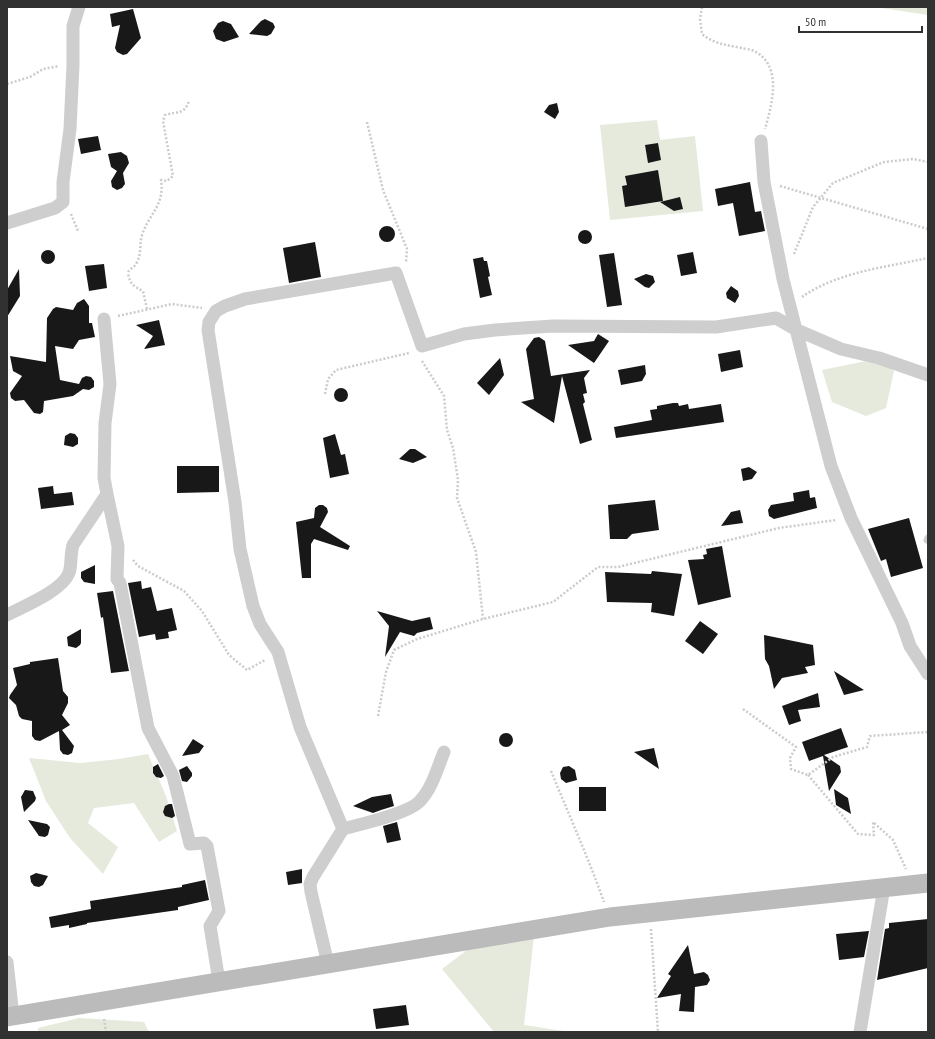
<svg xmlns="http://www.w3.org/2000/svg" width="935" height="1039" font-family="'PT Sans Narrow',sans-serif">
	<rect width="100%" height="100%" fill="#fff"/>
	<path fill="#e5eadd" d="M 875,7 L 928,7 L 928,15 Z
		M 657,120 L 660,140 L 695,136 L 703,211 L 610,220 L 600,125 Z
		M 876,359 L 894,371 L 886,408 L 866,416 L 832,402 L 822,370 Z
		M 148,754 L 166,796 L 177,831 L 159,842 L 134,803 L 94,808 L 88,823 L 118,847 L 103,874 L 70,838 L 46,801 L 29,758 L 80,763 L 119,759 Z
		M 534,936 L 524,1025 L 570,1032 L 494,1032 L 442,969 L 471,947 Z
		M 79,1018 L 144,1022 L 149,1032 L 38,1032 L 38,1028 Z"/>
	<path fill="#181818" d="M 133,9 L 141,38 L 127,54 L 123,55 L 117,52 L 115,48 L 120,25 L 112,27 L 110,14 Z
		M 265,19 L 273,23 L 275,27 L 271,34 L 267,36 L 249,34 L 261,21 Z
		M 223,21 L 231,24 L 239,37 L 224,42 L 216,39 L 213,31 L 218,23 Z
		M 557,103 L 559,112 L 555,119 L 544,112 L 549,105 Z
		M 98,136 L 101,150 L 81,154 L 78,139 Z
		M 658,143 L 661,160 L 648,163 L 645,145 Z
		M 121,152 L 127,156 L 129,163 L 123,173 L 125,184 L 122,188 L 117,190 L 112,187 L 111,181 L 117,171 L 111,167 L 108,154 Z
		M 658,170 L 663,201 L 625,207 L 622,186 L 627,185 L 625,176 Z
		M 750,182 L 755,212 L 761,211 L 765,231 L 739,236 L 733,203 L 718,206 L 715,189 Z
		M 680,197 L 683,209 L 674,211 L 660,202 Z
		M379 234a8 8 0 1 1 16 0a8 8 0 1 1-16 0Z
		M578 237a7 7 0 1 1 14 0a7 7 0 1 1-14 0Z
		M 315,242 L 321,277 L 289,283 L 283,248 Z
		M41 257a7 7 0 1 1 14 0a7 7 0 1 1-14 0Z
		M 693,252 L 697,273 L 681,276 L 677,255 Z
		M 614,253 L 622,305 L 607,307 L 599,255 Z
		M 483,257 L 484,261 L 487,261 L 490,276 L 488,277 L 492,295 L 480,298 L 473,259 Z
		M 104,264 L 107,288 L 89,291 L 85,266 Z
		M 19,269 L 20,296 L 7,317 L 7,290 Z
		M 646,274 L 653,276 L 655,282 L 649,288 L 645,287 L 634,279 Z
		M 731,286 L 738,291 L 739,296 L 735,303 L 727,298 L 726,293 Z
		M 84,299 L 89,306 L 89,323 L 92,323 L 95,337 L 79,340 L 73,349 L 55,346 L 60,380 L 79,384 L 82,378 L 86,376 L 91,377 L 94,381 L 94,387 L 89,390 L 83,389 L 73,396 L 44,401 L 43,412 L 40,414 L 34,413 L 24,400 L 15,401 L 11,398 L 10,393 L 22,376 L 13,371 L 10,356 L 46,362 L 47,318 L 53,309 L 56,307 L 73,310 L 77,303 Z
		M 159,320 L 165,345 L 144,349 L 153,336 L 136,325 Z
		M 598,334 L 609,341 L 594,363 L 568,345 L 594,341 Z
		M 539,337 L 545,341 L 551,376 L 590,370 L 584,378 L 587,393 L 583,394 L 585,402 L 583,404 L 592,440 L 580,444 L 562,376 L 554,423 L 521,402 L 534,399 L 526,349 L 534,338 Z
		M 740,350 L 743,367 L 721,372 L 718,354 Z
		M 500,358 L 504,375 L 489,395 L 477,383 Z
		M 645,365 L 646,374 L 642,381 L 621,385 L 618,370 Z
		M334 395a7 7 0 1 1 14 0a7 7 0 1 1-14 0Z
		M 673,403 L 678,403 L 679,406 L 688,404 L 689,409 L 721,404 L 724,422 L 616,438 L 614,427 L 652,420 L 650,410 L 657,409 L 657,406 Z
		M 70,433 L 75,434 L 78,438 L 78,444 L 73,447 L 64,445 L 65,436 Z
		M 335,434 L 341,455 L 345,454 L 349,474 L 330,478 L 323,438 Z
		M 410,449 L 415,449 L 427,457 L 413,463 L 399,459 Z
		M 177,466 L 219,466 L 219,492 L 177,493 Z
		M 749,467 L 757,472 L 752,479 L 743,481 L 741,469 Z
		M 53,486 L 54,494 L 72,492 L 74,505 L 41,509 L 38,488 Z
		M 809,490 L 810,498 L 815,497 L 817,508 L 774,519 L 769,516 L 768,510 L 771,505 L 794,501 L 793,493 Z
		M 655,500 L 659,530 L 632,534 L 627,539 L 610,539 L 608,505 Z
		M 319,505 L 323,505 L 327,508 L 328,512 L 320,527 L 350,546 L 348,550 L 314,539 L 311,544 L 311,539 L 311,578 L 302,578 L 296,522 L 314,518 L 315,508 Z
		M 740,510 L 743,523 L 721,526 L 731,512 Z
		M 909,518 L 923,568 L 891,577 L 886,559 L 881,561 L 868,529 Z
		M 722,546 L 731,597 L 698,605 L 688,560 L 704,559 L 703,555 L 707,554 L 706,549 Z
		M 95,565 L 95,584 L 84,582 L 81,578 L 81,572 Z
		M 652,571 L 682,574 L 674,616 L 651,612 L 652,603 L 607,602 L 605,572 L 651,574 Z
		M 141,581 L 142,589 L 151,587 L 157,611 L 172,608 L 177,630 L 168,632 L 169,638 L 156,640 L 155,634 L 139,637 L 128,583 Z
		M 113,591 L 129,671 L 111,673 L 103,617 L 101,618 L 97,593 Z
		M 377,611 L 412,621 L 430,617 L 433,629 L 417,633 L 414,636 L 400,632 L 385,657 L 389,626 Z
		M 700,621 L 718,634 L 703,654 L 685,641 Z
		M 81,629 L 81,643 L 80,645 L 76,648 L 68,646 L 67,637 Z
		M 764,635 L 813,645 L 815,665 L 805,667 L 808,673 L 782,678 L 774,689 L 769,666 L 765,659 Z
		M 58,658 L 63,691 L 68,697 L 68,703 L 62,715 L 70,725 L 62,730 L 74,746 L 72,753 L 68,755 L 63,754 L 60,750 L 59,731 L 40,741 L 35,740 L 32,736 L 32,721 L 22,719 L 19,716 L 16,705 L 9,698 L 10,695 L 17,685 L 13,668 L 30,664 L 30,662 Z
		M 834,671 L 864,690 L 844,695 Z
		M 818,693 L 820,707 L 798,710 L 801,721 L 789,725 L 782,706 Z
		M 841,728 L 848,747 L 824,755 L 840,766 L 841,772 L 829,791 L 823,756 L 809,761 L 802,742 Z
		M499 740a7 7 0 1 1 14 0a7 7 0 1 1-14 0Z
		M 193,739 L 204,746 L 199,753 L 182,756 Z
		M 654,748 L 659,769 L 634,752 Z
		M 158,764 L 164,776 L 161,778 L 156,777 L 153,773 L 153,767 Z
		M 187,766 L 192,773 L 192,776 L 187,782 L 182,781 L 179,770 Z
		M 569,766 L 575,770 L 577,780 L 566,783 L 561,779 L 560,773 L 563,767 Z
		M 579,787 L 606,787 L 606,811 L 579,811 Z
		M 834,789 L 848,798 L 851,814 L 836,805 Z
		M 25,790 L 33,791 L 36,798 L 35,801 L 24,812 L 21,797 Z
		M 391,794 L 394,806 L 381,810 L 373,813 L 353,806 L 372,797 Z
		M 169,804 L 172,804 L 175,816 L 172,818 L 165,816 L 163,812 L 165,806 Z
		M 28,820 L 47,824 L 50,827 L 48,835 L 45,837 L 39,836 Z
		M 397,822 L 401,840 L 387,843 L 383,826 Z
		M 302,869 L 302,883 L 288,885 L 286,872 Z
		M 36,873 L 48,876 L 43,885 L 39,887 L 34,886 L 31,882 L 30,876 Z
		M 205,880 L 209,900 L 178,907 L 178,910 L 87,923 L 87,924 L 69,928 L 69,925 L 51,928 L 49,917 L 91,909 L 90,901 L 182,887 L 182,885 Z
		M 928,919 L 928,968 L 877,980 L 885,929 L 889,928 L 889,923 Z
		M 869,931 L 864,957 L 839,960 L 836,934 Z
		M 688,945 L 694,974 L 704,972 L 708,975 L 710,980 L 707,985 L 695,987 L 694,1012 L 679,1011 L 681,994 L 657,998 L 671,976 L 668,974 Z
		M 406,1005 L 409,1025 L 376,1029 L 373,1009 Z"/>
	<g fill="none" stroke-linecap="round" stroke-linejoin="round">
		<path stroke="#cbcbcb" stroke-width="2.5" stroke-dasharray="2 2" stroke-linecap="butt" d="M 702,7 L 700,19 L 702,34 C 714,44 727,45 742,48 C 745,49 750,49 754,51 C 783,65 772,105 765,129
			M 7,84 L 30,77 L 43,69 L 59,66
			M 367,122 L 383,190 L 407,249 L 406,263
			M 780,186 L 928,229
			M 71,214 L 78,231
			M 794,254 L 813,207 L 833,183 L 884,162 L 913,159 L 928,162
			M 802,297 C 837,272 887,267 928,258
			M 147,309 L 143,291 C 133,286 130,284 128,273 C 129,268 135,268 137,262 C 142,252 139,245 142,235 C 149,214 165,205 161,180 L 167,181 L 173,176 L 163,121 L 165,115 C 178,111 184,115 189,101
			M 118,316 L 172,304 L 202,308
			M 422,361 L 444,396 L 447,430 L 453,448 L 458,480 L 457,498 L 476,552 L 483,619
			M 325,394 L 328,379 L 336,370 L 409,353
			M 133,560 L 138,566 L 184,591 L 202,611 L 229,655 L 247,670 L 265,660
			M 743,709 L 796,747 L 790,758 L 791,769 L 808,775 L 833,757 L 867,747 L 870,736 L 928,732
			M 378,716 L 386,672 L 394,650 L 417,639 L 483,619 L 553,602 L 598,567 L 618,567 L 779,528 L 836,520
			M 551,771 C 569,815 588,857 604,902
			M 808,775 L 858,834 L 874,835 L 873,822 L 893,840 L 906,869
			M 651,929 L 658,1032
			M 104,1019 L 106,1032"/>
		<path stroke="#cecece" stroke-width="7" d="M 927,540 L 928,538"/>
		<path stroke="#cecece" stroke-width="13" d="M 761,141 L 764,182 L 783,279 L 831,466 L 851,518 L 902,623 L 910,646 L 928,674
			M 7,223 L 55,208 L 63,202 L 63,182 L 70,129 L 73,65 L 73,26 L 79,7
			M 107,494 L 118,546 L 117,579 L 120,583 L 148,728 L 173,776 L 190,844 L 204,843 L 207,846 L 219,911 L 210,926 L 219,981
			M 7,615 C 24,606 62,591 69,573 C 72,564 70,555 73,545 L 107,494 L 104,478 L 105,423 L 110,384 L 104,319
			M 343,829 L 300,727 L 278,652 L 260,624 L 253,606 L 240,549 L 235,502 L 208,330 L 209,322 L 216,311 L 225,306 L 245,299 L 396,273 L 422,346 L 464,334 L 495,330 L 553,326 L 716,327 L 776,318 L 797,330 L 841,349 L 879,358 L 928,375
			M 7,962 L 13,1016
			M 328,964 L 311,892 L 310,884 L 313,877 L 343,829 C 361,824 407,814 419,802 C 432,789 437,769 444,752
			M 860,1032 L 884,887"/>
		<path stroke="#bbb" stroke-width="19" d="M 7,1017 L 610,917 L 928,883"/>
	</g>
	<rect width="935" height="1039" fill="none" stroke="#313131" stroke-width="16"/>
	<path d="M799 26v6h123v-6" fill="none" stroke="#313131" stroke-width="2"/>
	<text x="805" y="26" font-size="12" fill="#313131" stroke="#ffffff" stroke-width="3" paint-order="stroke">50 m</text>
</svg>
